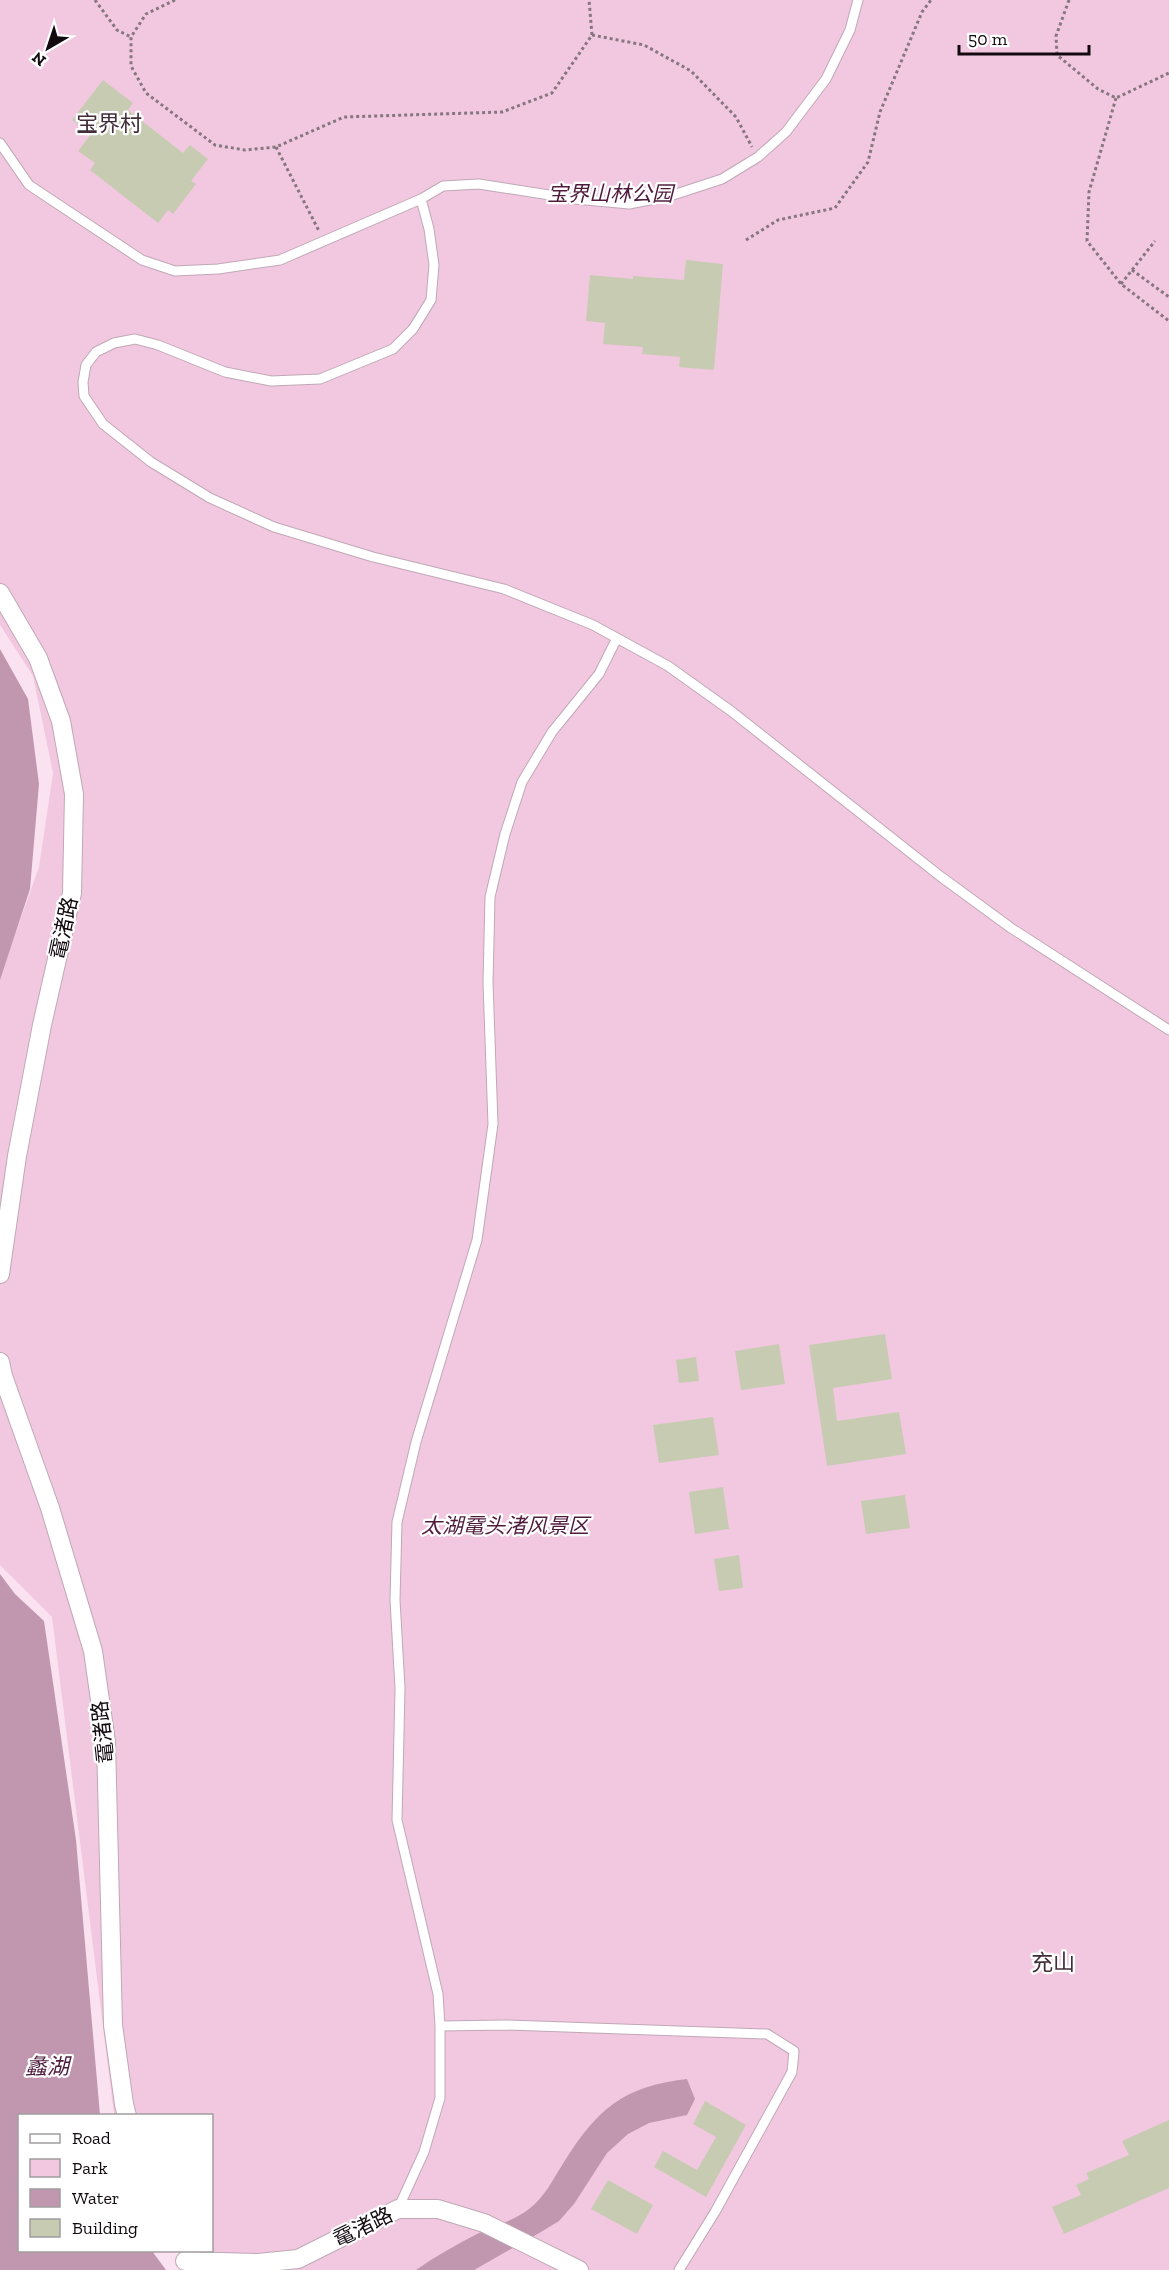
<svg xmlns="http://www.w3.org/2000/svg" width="1169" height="2270" font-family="'Zilla Slab','Noto Sans SC',serif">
	<rect width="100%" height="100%" fill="#fbe2f0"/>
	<path fill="#f1c8e0" d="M 0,0 L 1169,0 L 1169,2270 L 201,2270 L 191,2251 L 212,2250 L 212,2116 L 114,2115 L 52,1617 L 0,1565 L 0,977 L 39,867 L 53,773 L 33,676 L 0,625 Z"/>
	<path fill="#c097af" d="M 0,649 L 28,699 L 39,784 L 30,889 L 0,980 Z
		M 0,1574 L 15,1594 L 44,1621 L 76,1840 L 100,2115 L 20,2116 L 20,2250 L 152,2251 L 166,2270 L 0,2270 Z
		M 687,2079 L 695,2099 L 687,2115 L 649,2123 L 628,2134 L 607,2153 L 574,2204 L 559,2221 L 541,2232 L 474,2270 L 416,2270 C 436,2256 457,2244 479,2233 C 495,2226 515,2220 529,2209 C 545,2197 553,2179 564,2162 C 597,2109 624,2086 687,2079 Z"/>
	<path fill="#c7cbb2" d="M 103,80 L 133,103 L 128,110 L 183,153 L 190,145 L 208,159 L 191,181 L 196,184 L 173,214 L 168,210 L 158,223 L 90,170 L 95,163 L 78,151 L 91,134 L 72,120 Z
		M 686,260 L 723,264 L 714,370 L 679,367 L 680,357 L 642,354 L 643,347 L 603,344 L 605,323 L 586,321 L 590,275 L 633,279 L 633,276 L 684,280 Z
		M 885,1334 L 892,1379 L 833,1388 L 837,1421 L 899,1412 L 906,1454 L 827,1466 L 809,1345 Z
		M 779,1344 L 785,1384 L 741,1390 L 735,1351 Z
		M 696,1357 L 699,1381 L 679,1383 L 676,1360 Z
		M 713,1417 L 719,1455 L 659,1463 L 653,1425 Z
		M 723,1487 L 729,1529 L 695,1534 L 689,1492 Z
		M 905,1495 L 910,1528 L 866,1534 L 861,1501 Z
		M 739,1555 L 743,1588 L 719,1591 L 714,1559 Z
		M 705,2101 L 746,2125 L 706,2197 L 654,2167 L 663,2151 L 697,2170 L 716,2137 L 693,2124 Z
		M 1169,2120 L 1169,2188 L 1064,2234 L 1052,2207 L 1081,2195 L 1076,2185 L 1089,2179 L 1086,2173 L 1129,2155 L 1122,2141 Z
		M 608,2180 L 653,2205 L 637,2234 L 591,2209 Z"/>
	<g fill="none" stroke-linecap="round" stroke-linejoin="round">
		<g stroke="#c0a8b6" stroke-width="11">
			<path id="lane" d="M 0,143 L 29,185 L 142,260 L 175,271 L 218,269 L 280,260 L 421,199 L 443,186 L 479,184 L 575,199 L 629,204 L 670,196 L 722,179 L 758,157 L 786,132 L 826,79 L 850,30 L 858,0
				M 421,199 L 429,229 L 434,265 L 431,300 L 413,329 L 393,349 L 320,379 L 271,381 L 225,372 L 158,345 L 135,339 L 114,343 L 96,352 L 86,365 L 83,382 L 84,396 L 103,424 L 151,462 L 210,498 L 274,527 L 373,557 L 504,589 L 593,625 L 668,666 L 731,711 L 940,876 L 1011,928 L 1169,1030
				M 440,2026 L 506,2025 L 767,2034 L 794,2051 L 792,2072 L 715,2212 L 679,2270
				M 398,2209 L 424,2152 L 440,2098 L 440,2026 L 438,1994 L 397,1820 L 400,1688 L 395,1600 L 397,1522 L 416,1442 L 477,1240 L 493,1124 L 488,983 L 490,897 L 505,834 L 522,782 L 552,732 L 599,674 L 617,638"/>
		</g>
		<g stroke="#c0a8b6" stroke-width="20">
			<path id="street" d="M 0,593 L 38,658 L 61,721 L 74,794 L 72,893 L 42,1025 L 17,1156 L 0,1274
				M 0,1362 L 3,1376 L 50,1508 L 93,1651 L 106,1742 L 113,2025 L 124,2104 L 127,2116
				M 185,2261 L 258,2263 L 298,2259 L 398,2209 L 438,2209 L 484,2223 L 579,2270"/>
		</g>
		<path stroke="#86767f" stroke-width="3" stroke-dasharray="3 3" stroke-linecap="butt" d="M 95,0 L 117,30 L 131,37
			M 175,0 L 146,14 L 131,37 L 131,66 L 146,93 L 215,145 L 245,150 L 276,147 L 344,117 L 502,112 L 552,93 L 592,35 L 589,0
			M 1069,0 L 1056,36 L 1057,55 L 1098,89 L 1116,98 L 1169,73
			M 592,35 L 644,45 L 691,71 L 736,117 L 752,147
			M 1116,98 L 1089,192 L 1087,241 L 1121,284 L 1169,321
			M 276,147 L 319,231
			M 746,240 L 778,220 L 835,208 L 868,162 L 880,112 L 922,12 L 931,0
			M 1132,270 L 1169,297
			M 1121,284 L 1155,241"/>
		<use href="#lane" stroke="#fff" stroke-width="9"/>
		<use href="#street" stroke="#fff" stroke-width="18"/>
	</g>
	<g text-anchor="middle" stroke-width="4.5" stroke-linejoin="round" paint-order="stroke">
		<g font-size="21" font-style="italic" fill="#4e1b3d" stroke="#fff">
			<text x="610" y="201">宝界山林公园</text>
			<text x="505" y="1533">太湖鼋头渚风景区</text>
		</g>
		<g font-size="21" fill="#120a0f" stroke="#fff">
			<text transform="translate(64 928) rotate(-78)" y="7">鼋渚路</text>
			<text transform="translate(103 1732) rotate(-96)" y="7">鼋渚路</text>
			<text transform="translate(363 2227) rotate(-26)" y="7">鼋渚路</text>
		</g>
		<g font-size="22" fill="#412e39" stroke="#fff">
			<text x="109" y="131">宝界村</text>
			<text x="1053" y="1970">充山</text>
		</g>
		<g font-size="22" font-style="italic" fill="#4e1b3d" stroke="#fff">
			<text x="47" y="2074">蠡湖</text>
		</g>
	</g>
	<rect x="18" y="2114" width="195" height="138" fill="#ffffff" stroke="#a09d9f" stroke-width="1.5"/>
	<rect x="30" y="2134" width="30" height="9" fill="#ffffff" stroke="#a09d9f" stroke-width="1.5"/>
	<text x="72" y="2144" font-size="18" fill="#120a0f">Road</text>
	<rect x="30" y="2159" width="30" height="18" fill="#f1c8e0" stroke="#a09d9f" stroke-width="1.5"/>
	<text x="72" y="2174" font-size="18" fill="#120a0f">Park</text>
	<rect x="30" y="2189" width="30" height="18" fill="#c097af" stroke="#a09d9f" stroke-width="1.5"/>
	<text x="72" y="2204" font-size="18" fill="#120a0f">Water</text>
	<rect x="30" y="2219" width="30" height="18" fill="#c7cbb2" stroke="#a09d9f" stroke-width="1.5"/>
	<text x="72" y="2234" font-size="18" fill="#120a0f">Building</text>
	<g transform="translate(48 48) rotate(219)" stroke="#ffffff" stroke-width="4.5" paint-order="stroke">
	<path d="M0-4.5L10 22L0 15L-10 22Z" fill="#120a0f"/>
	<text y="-9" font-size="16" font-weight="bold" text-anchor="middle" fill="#120a0f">N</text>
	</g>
	<path d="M959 45v9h130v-9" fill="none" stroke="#120a0f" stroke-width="3"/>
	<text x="968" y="45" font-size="18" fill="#120a0f" stroke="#ffffff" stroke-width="4.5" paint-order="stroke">50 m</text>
</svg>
